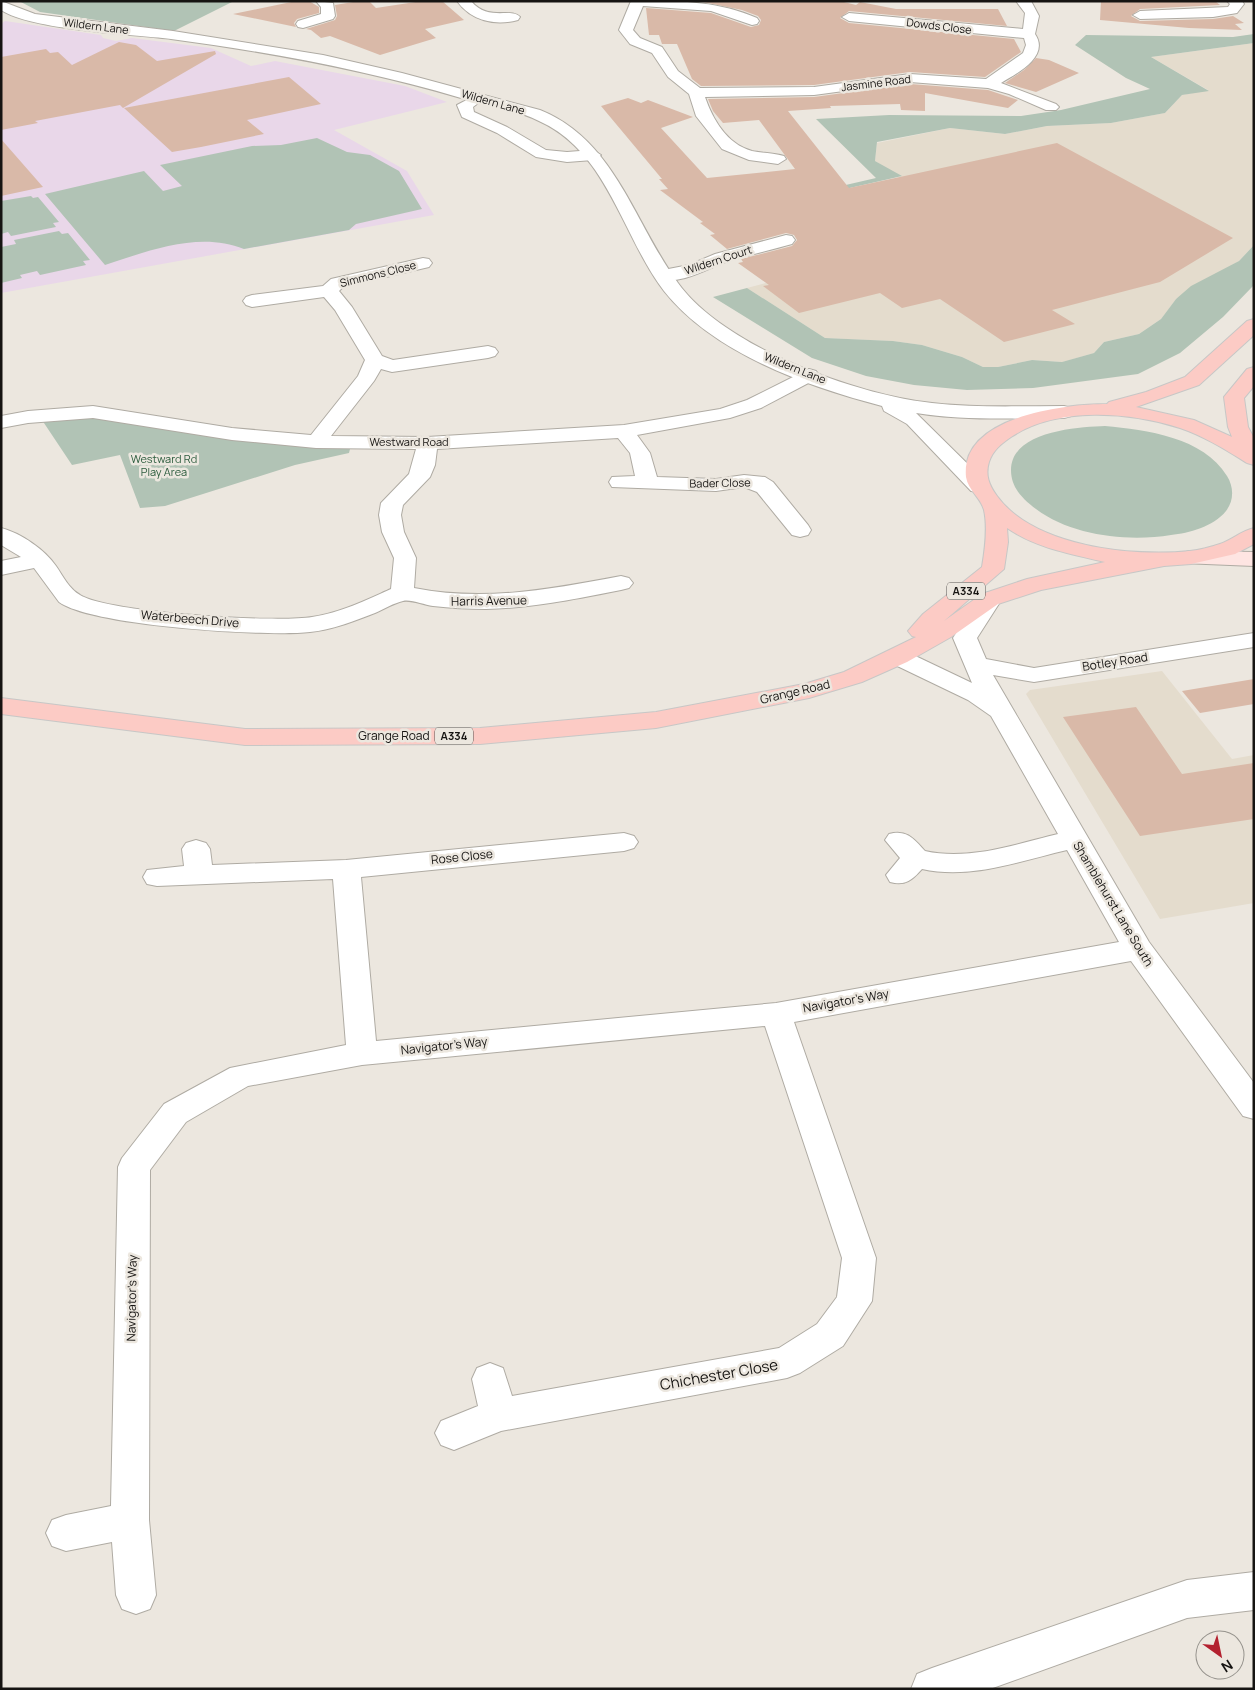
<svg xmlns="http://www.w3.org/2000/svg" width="1255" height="1690" font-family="Manrope,sans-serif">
	<rect width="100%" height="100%" fill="#ece7df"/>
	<path fill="#e4dccd" d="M 1254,43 L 1254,245 L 1239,261 L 1176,299 L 1161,319 L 1139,334 L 1104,342 L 1094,353 L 1063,362 L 1032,360 L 998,367 L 983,367 L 962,357 L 922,345 L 893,341 L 825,338 L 747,288 L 899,247 L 841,190 L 901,177 L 875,161 L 877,143 L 950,128 L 1005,134 L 1047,126 L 1111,123 L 1165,113 L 1182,95 L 1208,90 L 1151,57 Z
		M 1162,671 L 1232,759 L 1254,755 L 1254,903 L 1160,919 L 1026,694 L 1030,690 Z"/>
	<path fill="#e9d7e9" d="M 5,21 L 101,35 L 103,38 L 116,41 L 132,38 L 211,48 L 251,66 L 275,61 L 405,86 L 447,102 L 334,130 L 407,171 L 434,215 L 1,293 L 1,24 Z"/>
	<path fill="#b1c3b5" d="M 19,1 L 234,1 L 174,31 L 40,12 Z
		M 1254,34 L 1254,43 L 1151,57 L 1209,91 L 1182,95 L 1165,113 L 1111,123 L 1047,126 L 1005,134 L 950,128 L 877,142 L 875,161 L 902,176 L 841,190 L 837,187 L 876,178 L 816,119 L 889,115 L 1021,116 L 1061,110 L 1150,89 L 1126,78 L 1075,45 L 1086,35 L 1233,37 Z
		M 317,138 L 347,152 L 370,155 L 399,171 L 422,209 L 356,224 L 349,230 L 244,249 C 199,231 148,251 105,265 L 45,194 L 144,171 L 163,191 L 182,186 L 160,165 L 252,146 L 281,145 Z
		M 31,196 L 33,198 L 38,197 L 59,222 L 53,223 L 56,227 L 11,236 L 8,232 L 1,234 L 1,201 Z
		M 59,231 L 62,234 L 68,233 L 90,260 L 83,261 L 86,265 L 40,275 L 37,271 L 20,275 L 22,278 L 1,283 L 1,247 L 16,244 L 14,240 Z
		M 1254,245 L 1254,285 L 1223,317 L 1180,353 L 1138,374 L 1033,388 L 967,390 L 914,385 L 866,376 L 812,358 L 713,297 L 747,288 L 825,338 L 893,341 L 922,345 L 962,357 L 983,367 L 998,367 L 1032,360 L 1062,362 L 1094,353 L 1104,342 L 1139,334 L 1161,319 L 1176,299 L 1191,286 L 1239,261 Z
		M 99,418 L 286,445 L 350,449 L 349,453 L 295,465 L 165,506 L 140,508 L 120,455 L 72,465 L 42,420 Z
		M 1105,426 C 1147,430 1203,437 1227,476 C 1234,487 1234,501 1226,511 C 1213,527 1189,533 1171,535 C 1128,542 1072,536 1036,509 C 1022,499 1011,487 1011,470 C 1011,431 1078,427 1105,426 Z"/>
	<path fill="#d9b9a8" d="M 296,1 L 309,1 L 319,7 L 319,13 L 297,19 L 294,23 L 296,27 L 233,14 Z
		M 359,1 L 369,1 L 376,8 L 422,1 L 442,1 L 464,20 L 425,29 L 436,38 L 380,55 L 330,36 L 321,38 L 311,30 L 306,29 L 335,20 L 337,16 L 335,5 Z
		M 698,1 L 840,1 L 856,5 L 860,2 L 896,9 L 998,9 L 1007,26 L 849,11 L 840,18 L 849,23 L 1014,39 L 1021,52 L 985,77 L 910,72 L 814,85 L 701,86 L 692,79 L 677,44 L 662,44 L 659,35 L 649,35 L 646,8 L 711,13 L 751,27 L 759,25 L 761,20 L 758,16 L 742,10 Z
		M 1101,1 L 1215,1 L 1220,5 L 1140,9 L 1131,16 L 1140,21 L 1213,19 L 1233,16 L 1244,23 L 1235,24 L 1242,30 L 1189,28 L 1100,20 Z
		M 119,42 L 136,45 L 157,61 L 215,51 L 216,54 L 123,108 L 120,105 L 35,121 L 38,123 L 1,130 L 1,57 L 46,49 L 50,53 L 58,52 L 72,65 Z
		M 1036,58 L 1049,60 L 1079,73 L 1036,92 L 1005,83 L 1024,70 Z
		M 289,77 L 321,104 L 247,120 L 264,134 L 201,147 L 172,152 L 124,108 Z
		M 910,84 L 988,90 L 1018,100 L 1008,108 L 925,93 L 925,111 L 901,110 L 900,104 L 830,106 L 831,108 L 788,111 L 849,188 L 1057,143 L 1233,238 L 1160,282 L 1052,310 L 1075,324 L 1004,342 L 940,299 L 902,308 L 880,293 L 799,313 L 763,286 L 769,285 L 738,263 L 743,262 L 741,259 L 792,246 L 797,240 L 794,235 L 786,233 L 727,249 L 710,235 L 715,234 L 700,223 L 703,222 L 660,190 L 668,189 L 659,179 L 662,179 L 601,106 L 628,98 L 641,103 L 648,100 L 693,117 L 661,128 L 707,178 L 795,169 L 759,120 L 723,123 L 713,111 L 708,99 L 814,97 Z
		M 1,139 L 43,187 L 1,196 Z
		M 1254,679 L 1254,704 L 1200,713 L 1182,691 Z
		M 1136,707 L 1182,774 L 1254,763 L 1254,819 L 1140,836 L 1063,717 Z"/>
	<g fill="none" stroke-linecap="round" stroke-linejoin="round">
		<g stroke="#afaba3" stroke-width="2">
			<path id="minor" d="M 316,1 L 333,3 L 335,16 L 333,19 L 303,28 L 298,27 L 296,24 L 298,21 L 321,14 L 321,7 Z
				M 457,1 L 471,1 C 488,22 511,7 520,17 L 518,20 C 495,26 471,21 457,1 Z
				M 631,1 C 675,1 716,0 757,18 L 759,21 L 757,24 L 752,25 L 711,11 L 643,6 L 633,30 L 640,38 L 662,47 L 678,71 L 700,88 L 814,87 L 910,74 L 986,79 L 1023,53 L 1026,45 L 1024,38 L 849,21 L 842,17 L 849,13 L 1023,29 L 1025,13 L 1016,1 L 1031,1 L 1039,16 L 1035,34 C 1050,56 1018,73 1001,83 L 1056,104 L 1059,107 L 1056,110 L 1046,110 L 1009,94 L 988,88 L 910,82 L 814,95 L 705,97 C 713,120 727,144 752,151 C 762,153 773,153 784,156 L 786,159 L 778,164 L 749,160 L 722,149 L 696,116 L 689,94 L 668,77 L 652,53 L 630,44 L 619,30 Z
				M 1227,1 L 1242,1 L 1244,4 L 1237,13 L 1213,17 L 1140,19 L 1133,15 L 1140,11 L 1228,7 L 1230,4 Z
				M 478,94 L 485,98 L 473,107 L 474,112 L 507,127 L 546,150 L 567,152 L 593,150 L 601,155 L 593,160 L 567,162 L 536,157 L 497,133 L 462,117 L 457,105 Z
				M 786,235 L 792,236 L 795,240 L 792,244 C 771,250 749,255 728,261 C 706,269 682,285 658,279 L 655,275 L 658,271 L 689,265 L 715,254 Z
				M 423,258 L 429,259 L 432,263 L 429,267 L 343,287 L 339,291 L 352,307 L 382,356 L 393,360 L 488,346 L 495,348 L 498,352 L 495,356 L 488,358 L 392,372 L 381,369 L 374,381 L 331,436 L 427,437 L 624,425 L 720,409 L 747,400 L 809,369 L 816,371 L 819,375 L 816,379 L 761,408 L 730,418 L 637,435 L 650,453 L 657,477 L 716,479 L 744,475 L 765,477 L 773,482 L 808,525 L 811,530 L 808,535 L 800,537 L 792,535 L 757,492 L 744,487 L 716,491 L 612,487 L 609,482 L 612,477 L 635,476 L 630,453 L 618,438 L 437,449 L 435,465 L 430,477 L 403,505 L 401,515 L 404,532 L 416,558 L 414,588 C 484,602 552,589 621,576 L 629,578 L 633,583 L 629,588 L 621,590 C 576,599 531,608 486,609 C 468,609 450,608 433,606 C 424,605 411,599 403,601 C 394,603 384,609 375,613 C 354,621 332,630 310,632 C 266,637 92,626 59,602 L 34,568 L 1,575 L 1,561 L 21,557 L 1,545 L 1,528 C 21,533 45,550 56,566 C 63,576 69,589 80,595 C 109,613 276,623 312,617 C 340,613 366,600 391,589 L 394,558 L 382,532 L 379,515 L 381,503 L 409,474 L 416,449 L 316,448 L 232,440 L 93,418 L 28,423 L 1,428 L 1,416 L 28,411 L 93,406 L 232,428 L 311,435 L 358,376 L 365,360 L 335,310 L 324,297 L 252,307 L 246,305 L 243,301 L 246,297 L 252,295 L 323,286 L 331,279 Z
				M 990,592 L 998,594 L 1002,599 L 977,638 L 986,659 L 1034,668 L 1254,633 L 1254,647 L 1034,682 L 993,675 L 1149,942 L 1254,1083 L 1254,1119 L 1243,1116 L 1131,961 L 794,1022 L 876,1258 L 872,1301 L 843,1346 L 800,1373 L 787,1378 L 501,1431 L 454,1450 L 441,1445 L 435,1433 L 441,1421 L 478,1406 L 472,1379 L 477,1368 L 490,1363 L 503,1368 L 512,1396 L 779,1348 L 817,1324 L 837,1297 L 842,1258 L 765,1026 L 362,1065 L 248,1086 L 186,1122 L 150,1170 L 149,1520 L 156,1595 L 150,1609 L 136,1614 L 122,1609 L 116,1595 L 112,1542 L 66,1551 L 52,1546 L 46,1533 L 52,1520 L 66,1515 L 111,1506 L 118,1167 L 122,1158 L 164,1104 L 230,1068 L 346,1045 L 333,879 L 157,886 L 147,884 L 143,877 L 147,870 L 184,866 L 182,849 L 186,843 L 196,840 L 206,843 L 210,849 L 212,865 L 346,860 L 624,833 L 634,836 L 638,842 L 634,848 L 624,851 L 361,877 L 376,1041 L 776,1003 L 1119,942 L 1067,850 C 1020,861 970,880 922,869 C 912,880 906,886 890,882 L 886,875 L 900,858 L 885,840 L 889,834 C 907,829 914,839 925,851 C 969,861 1016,844 1058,834 L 991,716 L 968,700 L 889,662 L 886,657 L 889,652 L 898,650 L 907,652 L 972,683 L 953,638 L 982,594 Z
				M 1254,1572 L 1254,1610 L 1187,1618 L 990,1689 L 911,1689 L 917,1674 L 932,1668 L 1187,1580 Z"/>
		</g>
		<g stroke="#afaba3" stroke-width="2">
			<path id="tertiary" d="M 1,1 L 35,14 L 173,31 L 323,55 L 402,73 L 540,110 C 615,140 634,223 678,283 C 724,347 856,395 932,403 C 976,408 1020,406 1064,406 L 1071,408 L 1074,412 L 1071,416 L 1064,418 C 1015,418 965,421 916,413 L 990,486 L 987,491 L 979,492 L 971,491 L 907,424 L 884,411 L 882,406 C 808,387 713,353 664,291 C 622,236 608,152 539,121 C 515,109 487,106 461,98 C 366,70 269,52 171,39 C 131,34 31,30 1,10 Z"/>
		</g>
		<g stroke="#afaba3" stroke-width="2">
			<path id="secondary" d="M 1190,551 L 1254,552 L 1254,566 L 1182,563 L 1179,558 L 1182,553 Z"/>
		</g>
		<g stroke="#c7c7c6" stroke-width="2">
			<path id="primary" d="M 1254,319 L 1254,335 L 1199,385 L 1136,407 L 1194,420 L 1232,437 L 1228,427 L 1224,397 L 1247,369 L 1254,367 L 1254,386 L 1244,398 L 1248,427 L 1254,438 L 1254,465 L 1247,463 C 1226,450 1204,436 1180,428 C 1129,412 1058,406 1011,437 C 1001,444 993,450 989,462 C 985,475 989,485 997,496 C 1034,547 1133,557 1190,551 C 1199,550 1211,547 1220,544 C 1232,540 1241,531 1254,528 L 1254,544 L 1235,554 L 1191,564 L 1164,566 L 1041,590 L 998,604 L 951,637 L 907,662 L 862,682 L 809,698 L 656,728 L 480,744 L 245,745 L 1,714 L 1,698 L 245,729 L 480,728 L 656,712 L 804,684 L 844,672 L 916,637 L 912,636 L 908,631 L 923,614 L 982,567 C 985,549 988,528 984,510 C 981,498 968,490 966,477 C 960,416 1066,404 1107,404 L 1109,402 L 1146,392 L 1185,377 L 1247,321 ZM 1007,528 C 1036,548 1071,554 1105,562 L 1027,579 L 982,594 L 944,621 L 1004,569 L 1008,542 Z"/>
		</g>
		<use href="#minor" fill="#fff" fill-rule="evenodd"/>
		<use href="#tertiary" fill="#fff" fill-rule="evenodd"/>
		<use href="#secondary" fill="#fee5e2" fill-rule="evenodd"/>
		<use href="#primary" fill="#fccbc5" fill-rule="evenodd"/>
	</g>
	<g text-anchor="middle" stroke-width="5" stroke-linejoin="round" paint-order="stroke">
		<g font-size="11" fill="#161412" stroke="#ece7df">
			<text transform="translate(96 26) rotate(7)" y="4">Wildern Lane</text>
			<text transform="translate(939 26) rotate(7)" y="4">Dowds Close</text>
			<text transform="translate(876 83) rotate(-7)" y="4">Jasmine Road</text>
			<text transform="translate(493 102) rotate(16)" y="4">Wildern Lane</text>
			<text transform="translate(718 260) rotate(-18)" y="4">Wildern Court</text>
			<text transform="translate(378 274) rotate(-14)" y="4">Simmons Close</text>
			<text transform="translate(795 368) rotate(22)" y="4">Wildern Lane</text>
			<text x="409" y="446">Westward Road</text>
			<text transform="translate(720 483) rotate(-1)" y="4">Bader Close</text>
		</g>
		<g font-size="11" fill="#2b5b3c" stroke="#ece7df">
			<text x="164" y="463">Westward Rd<tspan x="164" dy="13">Play Area</tspan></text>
		</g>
		<g fill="#ece7df" stroke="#565350" stroke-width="1">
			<rect x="947" y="582.5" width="38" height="17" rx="4"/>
			<rect x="435" y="727.5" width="38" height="17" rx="4"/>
		</g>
		<g font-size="11" font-weight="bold" fill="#161412">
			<text x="966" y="595">A334</text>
			<text x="454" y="740">A334</text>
		</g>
		<g font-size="12" fill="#161412" stroke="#ece7df">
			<text transform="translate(489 601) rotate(-1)" y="4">Harris Avenue</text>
			<text transform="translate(190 619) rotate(5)" y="4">Waterbeech Drive</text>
			<text transform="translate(1115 662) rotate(-9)" y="4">Botley Road</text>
			<text transform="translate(795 692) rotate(-13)" y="4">Grange Road</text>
			<text x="394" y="740">Grange Road</text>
			<text transform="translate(462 857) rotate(-6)" y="4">Rose Close</text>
			<text transform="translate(1113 904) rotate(59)" y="4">Shamblehurst Lane South</text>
			<text transform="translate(846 1001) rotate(-10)" y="4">Navigator's Way</text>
			<text transform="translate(444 1046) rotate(-6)" y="4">Navigator's Way</text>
			<text transform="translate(132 1298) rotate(-89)" y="4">Navigator's Way</text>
		</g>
		<g font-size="15" fill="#161412" stroke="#ece7df">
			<text transform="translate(719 1375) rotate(-10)" y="5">Chichester Close</text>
		</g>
	</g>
	<rect width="1255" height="1690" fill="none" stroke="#161412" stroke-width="5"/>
	<g transform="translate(1220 1655) rotate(147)"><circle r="24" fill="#ece7df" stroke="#96938d"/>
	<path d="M0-4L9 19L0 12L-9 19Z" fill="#b3212f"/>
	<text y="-8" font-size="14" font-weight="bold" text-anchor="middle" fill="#161412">N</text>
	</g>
</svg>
